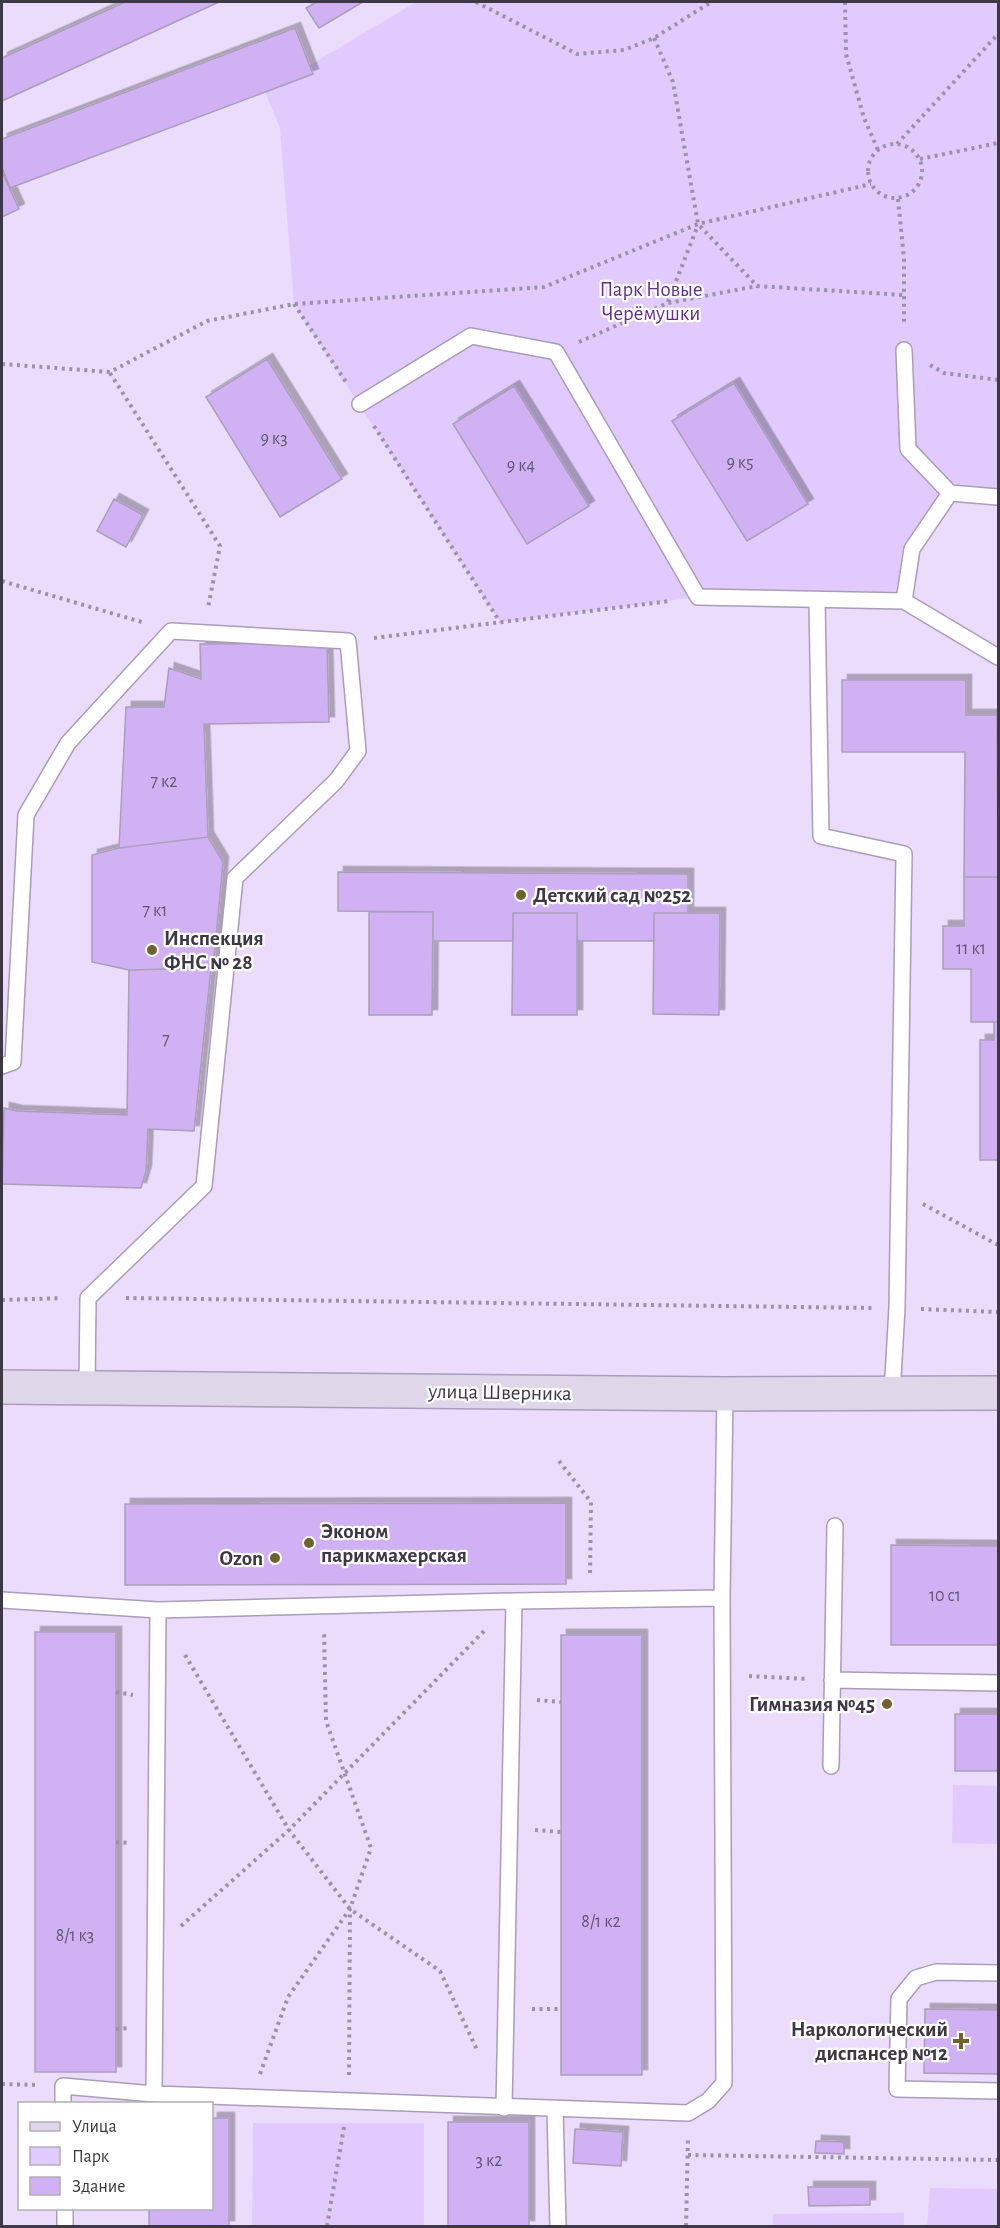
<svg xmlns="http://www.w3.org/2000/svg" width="1000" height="2228" font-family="'Alegreya Sans',sans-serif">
	<defs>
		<filter id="shadow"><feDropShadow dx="5.5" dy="-5.5" stdDeviation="0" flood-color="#0004"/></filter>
	</defs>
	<rect width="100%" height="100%" fill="#eadcfa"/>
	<path fill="#e1cafd" d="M 416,2 L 998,2 L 998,497 L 950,493 L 912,549 L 904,601 L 698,597 L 500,622 L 294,304 L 280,128 L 265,92 Z
		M 953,1785 L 998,1786 L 998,1844 L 952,1843 Z
		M 253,2123 L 424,2123 L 424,2226 L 252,2226 Z
		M 930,2188 L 998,2189 L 998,2226 L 927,2226 Z
		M 904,2213 L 904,2226 L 773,2226 L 773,2214 Z"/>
	<path fill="#d0b1f4" stroke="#aa9eba" stroke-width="1.5" filter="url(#shadow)" d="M 125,2 L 219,2 L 2,101 L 2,58 Z
		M 317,2 L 363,2 L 319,28 L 306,8 Z
		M 295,28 L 313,74 L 10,188 L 2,167 L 2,139 Z
		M 2,172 L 19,209 L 2,217 Z
		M 267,359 L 342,479 L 280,517 L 206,397 Z
		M 734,383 L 808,504 L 747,541 L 672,421 Z
		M 514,386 L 589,506 L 527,544 L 453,424 Z
		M 114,499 L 143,515 L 126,547 L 97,531 Z
		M 327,643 L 329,722 L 204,724 L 208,837 L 119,848 L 126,707 L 164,707 L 169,668 L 201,679 L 200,644 Z
		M 842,680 L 966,680 L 966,715 L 997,715 L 998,877 L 964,877 L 965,752 L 842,752 Z
		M 208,837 L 223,862 L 214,959 L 211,968 L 129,970 L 92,962 L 92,855 L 119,848 Z
		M 338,872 L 688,874 L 688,913 L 654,913 L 654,941 L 577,941 L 577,913 L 513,913 L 513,941 L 433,941 L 433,912 L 338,911 Z
		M 964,877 L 998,877 L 998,1022 L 971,1022 L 971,969 L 943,969 L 943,926 L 964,926 Z
		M 369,912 L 433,912 L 432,1015 L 369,1015 Z
		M 513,913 L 577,913 L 577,1015 L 512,1015 Z
		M 654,913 L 720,913 L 719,1015 L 653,1014 Z
		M 211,968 L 194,1131 L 148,1129 L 146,1171 L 141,1188 L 2,1184 L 4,1108 L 17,1111 L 127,1115 L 129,970 Z
		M 994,1022 L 998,1022 L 998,1160 L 980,1160 L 980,1040 L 994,1040 Z
		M 566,1503 L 566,1584 L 125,1585 L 125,1504 Z
		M 891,1545 L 998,1546 L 998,1645 L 891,1645 Z
		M 35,1632 L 116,1632 L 116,2072 L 35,2072 Z
		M 561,1635 L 642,1635 L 642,2075 L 561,2075 Z
		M 955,1714 L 998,1714 L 998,1771 L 955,1771 Z
		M 925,2009 L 998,2010 L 998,2074 L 924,2073 Z
		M 212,2118 L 229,2118 L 229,2226 L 149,2226 L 149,2208 L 212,2208 Z
		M 448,2122 L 529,2122 L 529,2226 L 448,2226 Z
		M 575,2129 L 623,2132 L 621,2166 L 573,2163 Z
		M 816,2141 L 844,2142 L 844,2154 L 815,2153 Z
		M 808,2187 L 870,2187 L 870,2205 L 809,2206 Z"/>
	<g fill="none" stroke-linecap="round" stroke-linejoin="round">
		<g stroke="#a99db9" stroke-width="18">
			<path id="lane" d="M 904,350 L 908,449 L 950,493
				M 360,404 L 471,336 L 556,352 L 698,597 L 904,601 L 998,657
				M 817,600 L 821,836 L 904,854 L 897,1308 L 892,1394
				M 904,601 L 912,549 L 950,493 L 998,497
				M 2,1066 L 13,1062 L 26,815 L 68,743 L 171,631 L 348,641 L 358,751 L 336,781 L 235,878 L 204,1186 L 88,1298 L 87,1388
				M 2,1600 L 158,1610 L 514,1601 L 722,1598
				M 832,1680 L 998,1683
				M 831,1766 L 835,1526
				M 998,1973 L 936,1972 L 916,1978 L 899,1999 L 897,2089 L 998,2091
				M 154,2094 L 158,1610
				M 63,2104 L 63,2086 L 154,2094 L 688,2113 L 708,2101 L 724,2083 L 722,1598 L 725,1394
				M 504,2108 L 514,1601
				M 555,2109 L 558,2226
				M 65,2208 L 65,2226"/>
		</g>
		<g stroke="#a99db9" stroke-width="36">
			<path id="secondary" d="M 2,1387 L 725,1394 L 998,1393"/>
		</g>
		<path stroke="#9c92a8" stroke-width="4" stroke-dasharray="3 4.5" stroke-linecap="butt" d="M 476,2 L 577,54 L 624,50 L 654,38 L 711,2
			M 845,2 L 846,54 L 864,118 L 878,150
			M 654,38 L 673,82 L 698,224 L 757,286 L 904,295
			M868 171a27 27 0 1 1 54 0a27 27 0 1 1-54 0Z
			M 897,144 L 998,34
			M 920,159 L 998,143
			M 898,199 L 904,259 L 904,324
			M 668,302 L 698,225
			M 294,304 L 346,382
			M 579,342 L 668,303 L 757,286
			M 2,364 L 110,372 L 207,321 L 294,304 L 544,287 L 698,224 L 871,184
			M 930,365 L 944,373 L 998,380
			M 110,373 L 220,546 L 208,608
			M 374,426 L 500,622
			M 2,581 L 145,623
			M 374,638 L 670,601
			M 923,1204 L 998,1245
			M 126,1298 L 872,1308
			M 2,1300 L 62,1298
			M 921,1309 L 998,1312
			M 559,1461 L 591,1502 L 590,1575
			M 185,1655 L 289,1830 L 350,1909 L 440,1971 L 478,2052
			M 749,1676 L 807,1679
			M 116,1692 L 133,1695
			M 537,1700 L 561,1702
			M 535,1830 L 561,1832
			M 116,1842 L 130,1843
			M 181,1926 L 289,1830 L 487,1628
			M 532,2009 L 561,2009
			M 116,2029 L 130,2028
			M 260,2074 L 288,1997 L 350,1909 L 371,1848 L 326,1721 L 324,1631
			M 349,2075 L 350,1911
			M 2,2084 L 39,2085
			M 688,2155 L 998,2160
			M 327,2226 L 344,2127
			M 686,2226 L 688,2137"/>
		<use href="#lane" stroke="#fff" stroke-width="15"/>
		<use href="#secondary" stroke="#e0d6ea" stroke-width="33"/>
	</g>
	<g fill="#6e622f" stroke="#fff" stroke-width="2">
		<circle cx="521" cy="895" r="6"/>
		<circle cx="152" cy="950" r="6"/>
		<circle cx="309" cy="1543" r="6"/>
		<circle cx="275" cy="1558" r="6"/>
		<circle cx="887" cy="1704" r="6"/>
		<path d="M958 2032h6v6h6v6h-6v6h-6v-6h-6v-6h6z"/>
	</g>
	<g text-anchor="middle" stroke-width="4.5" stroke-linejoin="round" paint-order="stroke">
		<g font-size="18" fill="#625670">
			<text x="274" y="444">9 к3</text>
			<text x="740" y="468">9 к5</text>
			<text x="521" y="471">9 к4</text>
			<text x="164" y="787">7 к2</text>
			<text x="155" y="916">7 к1</text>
			<text x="971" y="954">11 к1</text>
			<text x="166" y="1045">7</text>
			<text x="945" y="1601">10 с1</text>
			<text x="601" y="1927">8/1 к2</text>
			<text x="75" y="1941">8/1 к3</text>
			<text x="489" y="2166">3 к2</text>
		</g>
		<g font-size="21" fill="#612e8d" stroke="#fff">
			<text x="651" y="296">Парк Новые<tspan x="651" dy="24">Черёмушки</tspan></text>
		</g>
		<g font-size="21" font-weight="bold" fill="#3d3844" stroke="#fff" text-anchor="start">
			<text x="533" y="902">Детский сад №252</text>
			<text x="164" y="945">Инспекция<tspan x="164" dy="24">ФНС № 28</tspan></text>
			<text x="321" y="1538">Эконом<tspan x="321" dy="24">парикмахерская</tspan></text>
			<text x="263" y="1565" text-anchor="end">Ozon</text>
			<text x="875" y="1711" text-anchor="end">Гимназия №45</text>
			<text x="948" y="2036" text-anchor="end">Наркологический<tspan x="948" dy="24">диспансер №12</tspan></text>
		</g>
		<g font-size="21" fill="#3d3844" stroke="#fff">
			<text transform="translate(500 1392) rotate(1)" y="7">улица Шверника</text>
		</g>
	</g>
	<rect width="1000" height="2228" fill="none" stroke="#3d3844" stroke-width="6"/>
	<rect x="18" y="2102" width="195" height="108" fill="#ffffff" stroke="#b1afb4" stroke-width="1.5"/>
	<rect x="30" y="2122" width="30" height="9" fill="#e0d6ea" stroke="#b1afb4" stroke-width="1.5"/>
	<text x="72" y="2132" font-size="18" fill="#3d3844">Улица</text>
	<rect x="30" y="2147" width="30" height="18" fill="#e1cafd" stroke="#b1afb4" stroke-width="1.5"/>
	<text x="72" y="2162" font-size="18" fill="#3d3844">Парк</text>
	<rect x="30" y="2177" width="30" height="18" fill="#d0b1f4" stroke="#b1afb4" stroke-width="1.5"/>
	<text x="72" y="2192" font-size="18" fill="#3d3844">Здание</text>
</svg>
